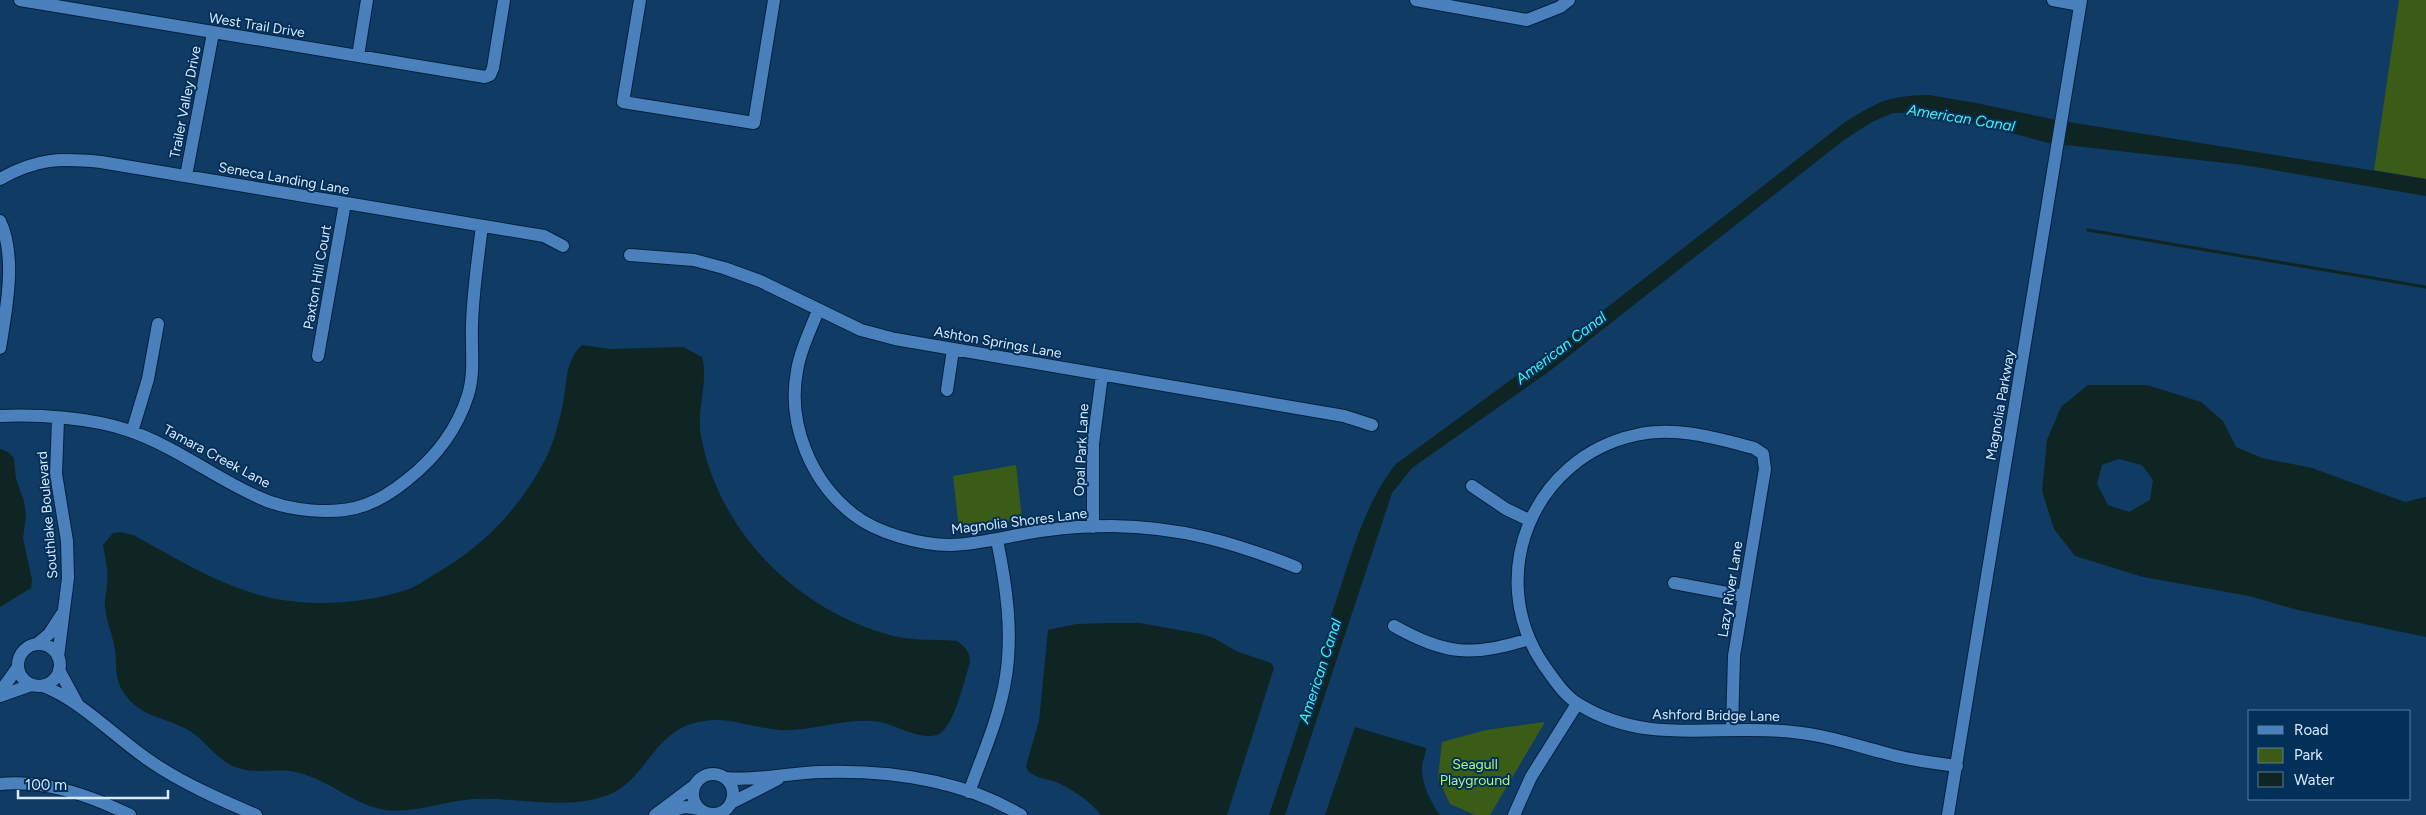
<svg xmlns="http://www.w3.org/2000/svg" width="2426" height="815" font-family="Figtree,sans-serif">
	<rect width="100%" height="100%" fill="#103b64"/>
	<path fill="#3b5c17" d="M 2399,0 L 2426,0 L 2426,179 L 2374,170 Z
		M 1016,465 L 1022,519 L 959,529 L 953,476 Z
		M 1545,722 L 1490,815 L 1475,815 L 1450,804 L 1438,778 L 1442,742 L 1486,730 Z"/>
	<path fill="#0e2523" fill-rule="evenodd" d="M 1929,95 L 1976,103 L 2056,120 L 2426,179 L 2426,196 L 2243,165 L 2048,143 L 1936,112 L 1893,113 L 1872,122 L 1844,140 L 1551,370 L 1412,468 L 1392,493 L 1285,815 L 1269,815 L 1329,634 L 1331,616 C 1349,565 1362,506 1396,464 L 1564,341 L 1845,122 C 1880,101 1887,96 1929,95 Z
		M 582,345 L 610,349 L 683,347 L 702,357 C 709,381 696,410 701,436 C 719,533 798,611 893,636 C 913,641 937,639 957,641 C 966,648 970,651 970,663 C 964,680 955,725 939,734 C 923,742 896,725 880,722 C 847,716 813,732 780,730 C 758,729 736,719 714,720 C 653,722 651,778 608,795 C 565,811 518,797 474,799 C 442,801 414,815 380,809 C 351,802 328,780 299,773 C 279,767 258,775 238,768 C 218,762 207,742 190,731 C 165,716 142,719 124,693 C 114,679 117,665 115,650 C 113,635 106,621 105,606 C 104,599 107,592 107,584 C 109,571 105,558 103,545 L 113,533 L 120,532 L 133,535 C 176,558 215,583 263,596 C 309,608 364,604 409,589 C 418,585 427,579 435,574 C 484,546 520,508 546,458 C 554,442 559,422 563,404 C 567,383 565,361 582,345 Z
		M 2088,385 L 2147,385 L 2201,402 L 2223,421 L 2236,447 L 2262,458 L 2312,468 L 2405,502 L 2426,497 L 2426,637 L 2298,610 L 2249,596 L 2143,577 L 2075,556 L 2054,529 L 2042,491 L 2047,440 L 2061,407 ZM 2119,459 L 2142,465 L 2153,480 L 2150,500 L 2129,512 L 2108,505 L 2097,484 L 2102,465 Z
		M 0,449 L 8,452 L 14,458 L 16,479 L 24,501 L 26,515 L 23,538 L 32,580 L 31,588 L 0,607 Z
		M 1110,623 L 1140,623 L 1201,634 L 1214,638 L 1236,651 L 1271,663 L 1274,668 L 1227,815 L 1101,815 C 1089,800 1071,788 1053,781 C 1043,778 1036,778 1028,771 L 1026,766 L 1039,721 L 1048,630 L 1076,624 Z
		M 1355,727 L 1426,748 C 1426,755 1422,761 1422,767 C 1421,783 1431,803 1440,815 L 1325,815 Z"/>
	<g fill="none" stroke-linecap="round" stroke-linejoin="round">
		<path stroke="#0e2523" stroke-width="3" d="M 2088,230 L 2426,287"/>
		<path stroke="#0e2523" stroke-width="10" d="M 1913,109 L 1968,120"/>
		<g stroke="#04213e" stroke-width="14">
			<path id="minor" d="M 20,0 L 485,77 L 490,75 L 493,68 L 504,0
				M 640,0 L 623,102 L 754,123 L 774,0
				M 1416,0 L 1527,20 L 1560,7 L 1569,0
				M 2053,0 L 2080,5
				M 358,56 L 367,0
				M 186,176 L 213,33
				M 0,179 C 37,158 60,158 101,162 L 544,236 L 563,246
				M 0,221 C 17,256 6,311 0,348
				M 630,255 L 694,260 L 724,268 L 760,281 L 861,330 L 895,339 L 1344,416 L 1372,425
				M 818,310 C 811,330 800,349 797,371 C 787,424 811,482 854,515 C 877,533 921,545 950,545 C 983,544 1015,534 1048,530 C 1068,527 1091,526 1112,526 C 1181,527 1232,542 1296,567
				M 318,356 L 345,203
				M 947,390 L 953,350
				M 0,416 C 37,414 92,418 127,430 C 175,446 213,477 258,497 C 287,511 335,516 365,505 C 379,500 396,489 407,480 C 435,458 457,430 468,395 C 475,373 471,348 472,324 C 473,291 478,259 482,226
				M 58,419 L 56,474 L 67,541 L 68,578 L 58,657
				M 132,432 L 148,379 L 158,324
				M 1472,486 L 1506,509 L 1529,520
				M 1093,527 L 1093,444 L 1102,375
				M 1674,583 L 1743,596
				M 1394,626 C 1445,655 1473,657 1529,639
				M 37,644 L 49,634 L 62,614
				M18 665a21 21 0 1 1 42 0a21 21 0 1 1-42 0Z
				M 59,670 L 77,703
				M 43,686 C 84,702 116,739 153,763 C 184,784 221,800 256,815
				M 0,692 L 18,667
				M 0,696 L 31,685
				M 1732,729 L 1734,656 L 1765,469 L 1763,454 L 1754,448 C 1715,438 1677,426 1636,435 C 1533,457 1484,576 1543,664 C 1553,678 1564,696 1580,705 C 1649,747 1718,723 1793,732 C 1825,735 1854,745 1885,753 C 1908,760 1933,763 1957,766
				M693 794a20 20 0 1 1 40 0a20 20 0 1 1-40 0Z
				M 726,778 C 757,781 789,773 821,772 C 889,770 962,780 1021,815
				M 0,784 C 46,780 89,795 130,815
				M 969,792 C 983,754 1000,716 1006,676 C 1013,631 1006,584 997,540
				M 731,803 L 778,779
				M 660,813 L 686,807 L 699,809
				M 655,815 L 695,785
				M 1514,815 L 1531,777 L 1577,704
				M 1948,815 L 2081,0"/>
		</g>
		<use href="#minor" stroke="#4a81bc" stroke-width="12"/>
	</g>
	<g text-anchor="middle" stroke-width="4" stroke-linejoin="round" paint-order="stroke">
		<g font-size="14" fill="#d8e9fd" stroke="#033059">
			<text transform="translate(257 25) rotate(9)" y="5">West Trail Drive</text>
			<text transform="translate(185 102) rotate(-79)" y="5">Trailer Valley Drive</text>
			<text transform="translate(284 178) rotate(10)" y="5">Seneca Landing Lane</text>
			<text transform="translate(317 277) rotate(-80)" y="5">Paxton Hill Court</text>
			<text transform="translate(998 342) rotate(10)" y="5">Ashton Springs Lane</text>
			<text transform="translate(2000 405) rotate(-80)" y="5">Magnolia Parkway</text>
			<text transform="translate(1081 450) rotate(-87)" y="5">Opal Park Lane</text>
			<text transform="translate(217 456) rotate(28)" y="5">Tamara Creek Lane</text>
			<text transform="translate(47 515) rotate(-95)" y="5">Southlake Boulevard</text>
			<text transform="translate(1019 521) rotate(-7)" y="5">Magnolia Shores Lane</text>
			<text transform="translate(1730 589) rotate(-81)" y="5">Lazy River Lane</text>
			<text transform="translate(1716 715) rotate(1)" y="5">Ashford Bridge Lane</text>
		</g>
		<g font-size="14" fill="#b3f574" stroke="#033059">
			<text x="1475" y="769">Seagull<tspan x="1475" dy="16">Playground</tspan></text>
		</g>
		<g font-size="15" font-style="italic" fill="#40f4ee" stroke="#033059">
			<text transform="translate(1961 118) rotate(9)" y="5">American Canal</text>
			<text transform="translate(1561 348) rotate(-37)" y="5">American Canal</text>
			<text transform="translate(1320 671) rotate(-72)" y="5">American Canal</text>
		</g>
	</g>
	<rect x="2248" y="710" width="162" height="90" fill="#033059" stroke="#587a9b"/>
	<rect x="2258" y="726" width="25" height="8" fill="#4a81bc" stroke="#587a9b"/>
	<text x="2294" y="735" font-size="15" fill="#d8e9fd">Road</text>
	<rect x="2258" y="748" width="25" height="15" fill="#3b5c17" stroke="#587a9b"/>
	<text x="2294" y="760" font-size="15" fill="#d8e9fd">Park</text>
	<rect x="2258" y="772" width="25" height="15" fill="#0e2523" stroke="#587a9b"/>
	<text x="2294" y="785" font-size="15" fill="#d8e9fd">Water</text>
	<path d="M18 790v8h150v-8" fill="none" stroke="#d8e9fd" stroke-width="2.5"/>
	<text x="25" y="790" font-size="15" fill="#d8e9fd" stroke="#033059" stroke-width="4" paint-order="stroke">100 m</text>
</svg>
